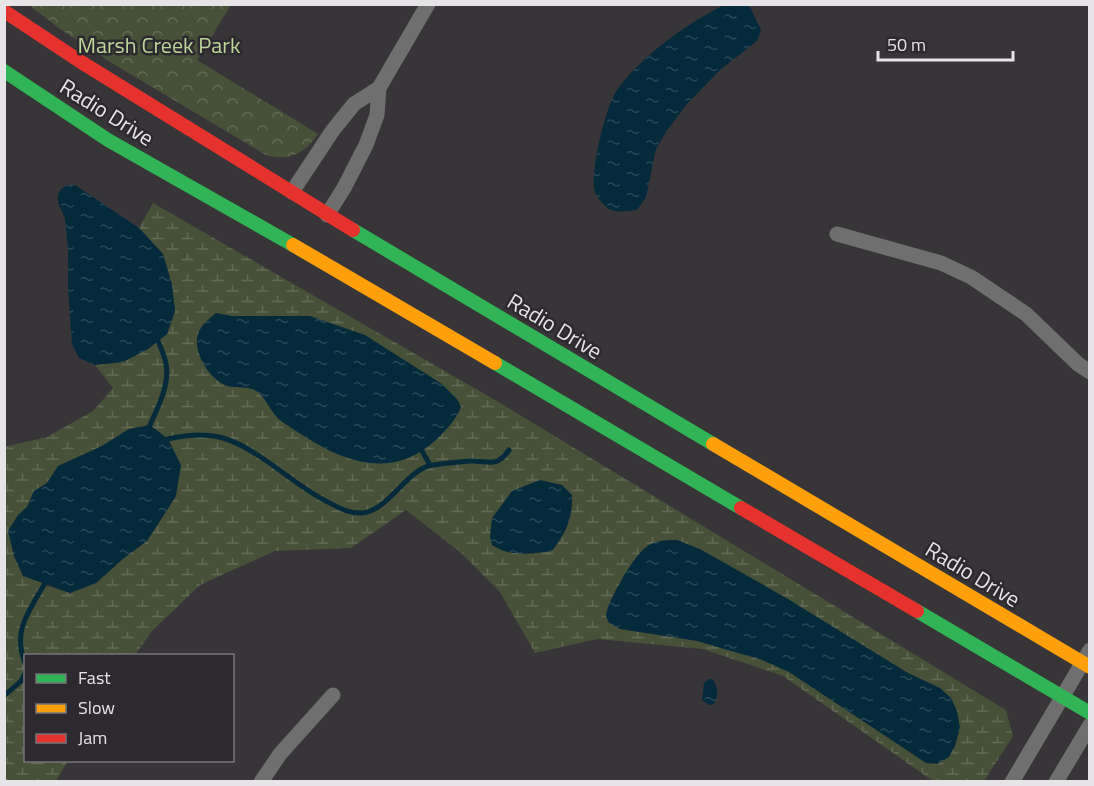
<svg xmlns="http://www.w3.org/2000/svg" width="1094" height="786" font-family="'Titillium Web',sans-serif">
	<defs>
		<pattern id="wetland-marsh" width="20" height="14" patternUnits="userSpaceOnUse" patternTransform="scale(1.5)"><rect width="20" height="14" fill="#475137"/><path d="M1 5h8M5 5V1M11 12h8M15 12V8" fill="none" stroke="#626a54"/></pattern>
		<pattern id="park-crowns" width="20" height="18" patternUnits="userSpaceOnUse" patternTransform="scale(1.5)"><rect width="20" height="18" fill="#475137"/><path d="M2 6a3 3 0 1 1 6 0M12 15a3 3 0 1 1 6 0" fill="none" stroke="#626a54"/></pattern>
		<pattern id="water-ripples" width="26" height="14" patternUnits="userSpaceOnUse" patternTransform="scale(1.5)"><rect width="26" height="14" fill="#052a3b"/><path d="M2 4q2-2 4 0t4 0M15 11q2-2 4 0t4 0" fill="none" stroke="#294957"/></pattern>
	</defs>
	<rect width="100%" height="100%" fill="#373538"/>
	<path fill="url(#wetland-marsh)" fill-rule="evenodd" d="M 153,203 L 502,404 L 1006,710 L 1013,736 L 984,781 L 933,781 L 783,676 L 703,649 L 597,639 L 535,653 L 500,592 L 460,552 L 406,510 L 351,548 L 275,551 L 200,585 L 152,631 L 135,655 L 26,656 L 26,760 L 68,761 L 56,781 L 5,781 L 4,447 L 47,437 L 93,411 L 113,388 L 95,365 L 123,362 L 148,349 L 167,334 L 175,311 L 172,285 L 163,254 L 139,228 ZM 129,429 L 176,496 L 147,541 L 124,558 L 96,583 L 70,593 L 44,585 L 18,515 L 27,507 L 34,491 L 47,483 L 58,466 L 102,446 Z"/>
	<path fill="url(#park-crowns)" d="M 29,5 L 231,5 L 197,60 L 318,134 C 305,153 290,162 266,155 L 110,62 L 60,29 Z"/>
	<path fill="url(#water-ripples)" d="M 724,5 L 746,5 L 750,7 L 761,30 L 757,41 L 720,70 L 687,104 L 668,129 L 656,149 L 646,197 L 637,210 C 627,211 614,214 606,207 C 603,204 596,196 595,192 C 589,174 606,105 617,90 C 641,56 688,23 724,5 Z
		M 75,185 L 139,228 L 163,254 L 172,285 L 175,311 L 167,334 L 148,349 L 123,362 L 95,365 L 79,358 L 72,344 L 68,289 L 68,250 L 65,218 L 58,203 L 58,195 L 61,189 L 66,186 Z
		M 216,313 L 232,316 L 310,316 L 365,335 L 442,384 L 457,399 L 461,407 C 456,420 446,430 436,440 C 394,479 347,464 304,436 C 296,431 288,426 281,421 C 271,413 267,400 258,392 C 249,385 237,389 227,386 C 210,380 192,352 198,334 C 201,325 209,319 216,313 Z
		M 150,425 L 168,439 L 181,465 L 176,496 L 147,541 L 124,558 L 96,583 L 70,593 L 23,576 L 14,556 L 8,531 L 18,515 L 27,507 L 34,491 L 47,483 L 58,466 L 102,446 L 129,429 Z
		M 540,480 L 562,485 L 572,495 C 573,518 566,533 552,551 C 531,554 510,557 492,545 L 490,537 L 492,518 L 512,491 Z
		M 677,540 L 700,549 L 788,599 L 908,673 L 940,688 L 951,698 L 957,711 L 960,728 L 955,746 L 949,757 L 937,764 L 926,763 L 789,672 L 762,660 L 697,641 L 620,629 L 609,623 L 606,616 C 607,602 633,557 645,548 C 654,540 665,540 677,540 Z
		M 709,679 L 712,679 C 718,684 719,697 714,704 L 709,705 L 702,700 L 704,683 Z"/>
	<g fill="none" stroke-linecap="round" stroke-linejoin="round">
		<path stroke="#052a3b" stroke-width="5" d="M 150,425 C 158,407 170,384 166,364 C 165,357 161,348 158,341
			M 168,439 C 185,435 205,433 223,438 C 259,449 290,482 324,500 C 336,506 348,514 362,513 C 389,511 407,468 433,465 C 445,463 458,462 469,461 C 488,460 496,469 509,450
			M 422,451 L 430,465
			M 26,666 C 12,632 27,614 44,585
			M 4,696 L 21,681 L 26,671"/>
		<path stroke="#706f6f" stroke-width="15" d="M 292,192 L 333,130 L 354,104 L 379,88
			M 327,215 L 344,188 L 366,145 L 377,115 L 379,88 L 428,4
			M 837,234 L 941,263 L 971,277 L 1026,314 L 1078,364 L 1090,372
			M 261,782 L 280,754 L 333,695
			M 1012,782 L 1090,650
			M 1056,782 L 1090,725"/>
		<path stroke="#30b455" stroke-width="14" d="M 4,71 L 108,140 L 293,245
			M 353,230 L 713,444
			M 495,363 L 741,508
			M 917,611 L 1090,713"/>
		<path stroke="#ff9f0a" stroke-width="14" d="M 293,245 L 495,363
			M 713,444 L 1090,667"/>
		<path stroke="#e5322d" stroke-width="14" d="M 4,11 L 81,62 L 353,230
			M 741,508 L 917,611"/>
	</g>
	<g text-anchor="middle" stroke-width="5" stroke-linejoin="round" paint-order="stroke">
		<g font-size="22" fill="#bdd598" stroke="#2d2a2f">
			<text x="159" y="53">Marsh Creek Park</text>
		</g>
		<g font-size="22" fill="#e6e4e7" stroke="#2d2a2f">
			<text transform="translate(107 112) rotate(32)" y="8">Radio Drive</text>
			<text transform="translate(555 326) rotate(31)" y="8">Radio Drive</text>
			<text transform="translate(973 574) rotate(31)" y="8">Radio Drive</text>
		</g>
	</g>
	<rect width="1094" height="786" fill="none" stroke="#e6e4e7" stroke-width="12"/>
	<rect x="24" y="654" width="210" height="108" fill="#2d2a2f" stroke="#777479" stroke-width="1.5"/>
	<rect x="36" y="674" width="30" height="9" fill="#30b455" stroke="#777479" stroke-width="1.5"/>
	<text x="78" y="684" font-size="18" fill="#e6e4e7">Fast</text>
	<rect x="36" y="704" width="30" height="9" fill="#ff9f0a" stroke="#777479" stroke-width="1.5"/>
	<text x="78" y="714" font-size="18" fill="#e6e4e7">Slow</text>
	<rect x="36" y="734" width="30" height="9" fill="#e5322d" stroke="#777479" stroke-width="1.5"/>
	<text x="78" y="744" font-size="18" fill="#e6e4e7">Jam</text>
	<path d="M878 51v9h135v-9" fill="none" stroke="#e6e4e7" stroke-width="3"/>
	<text x="887" y="51" font-size="18" fill="#e6e4e7" stroke="#2d2a2f" stroke-width="4.5" paint-order="stroke">50 m</text>
</svg>
